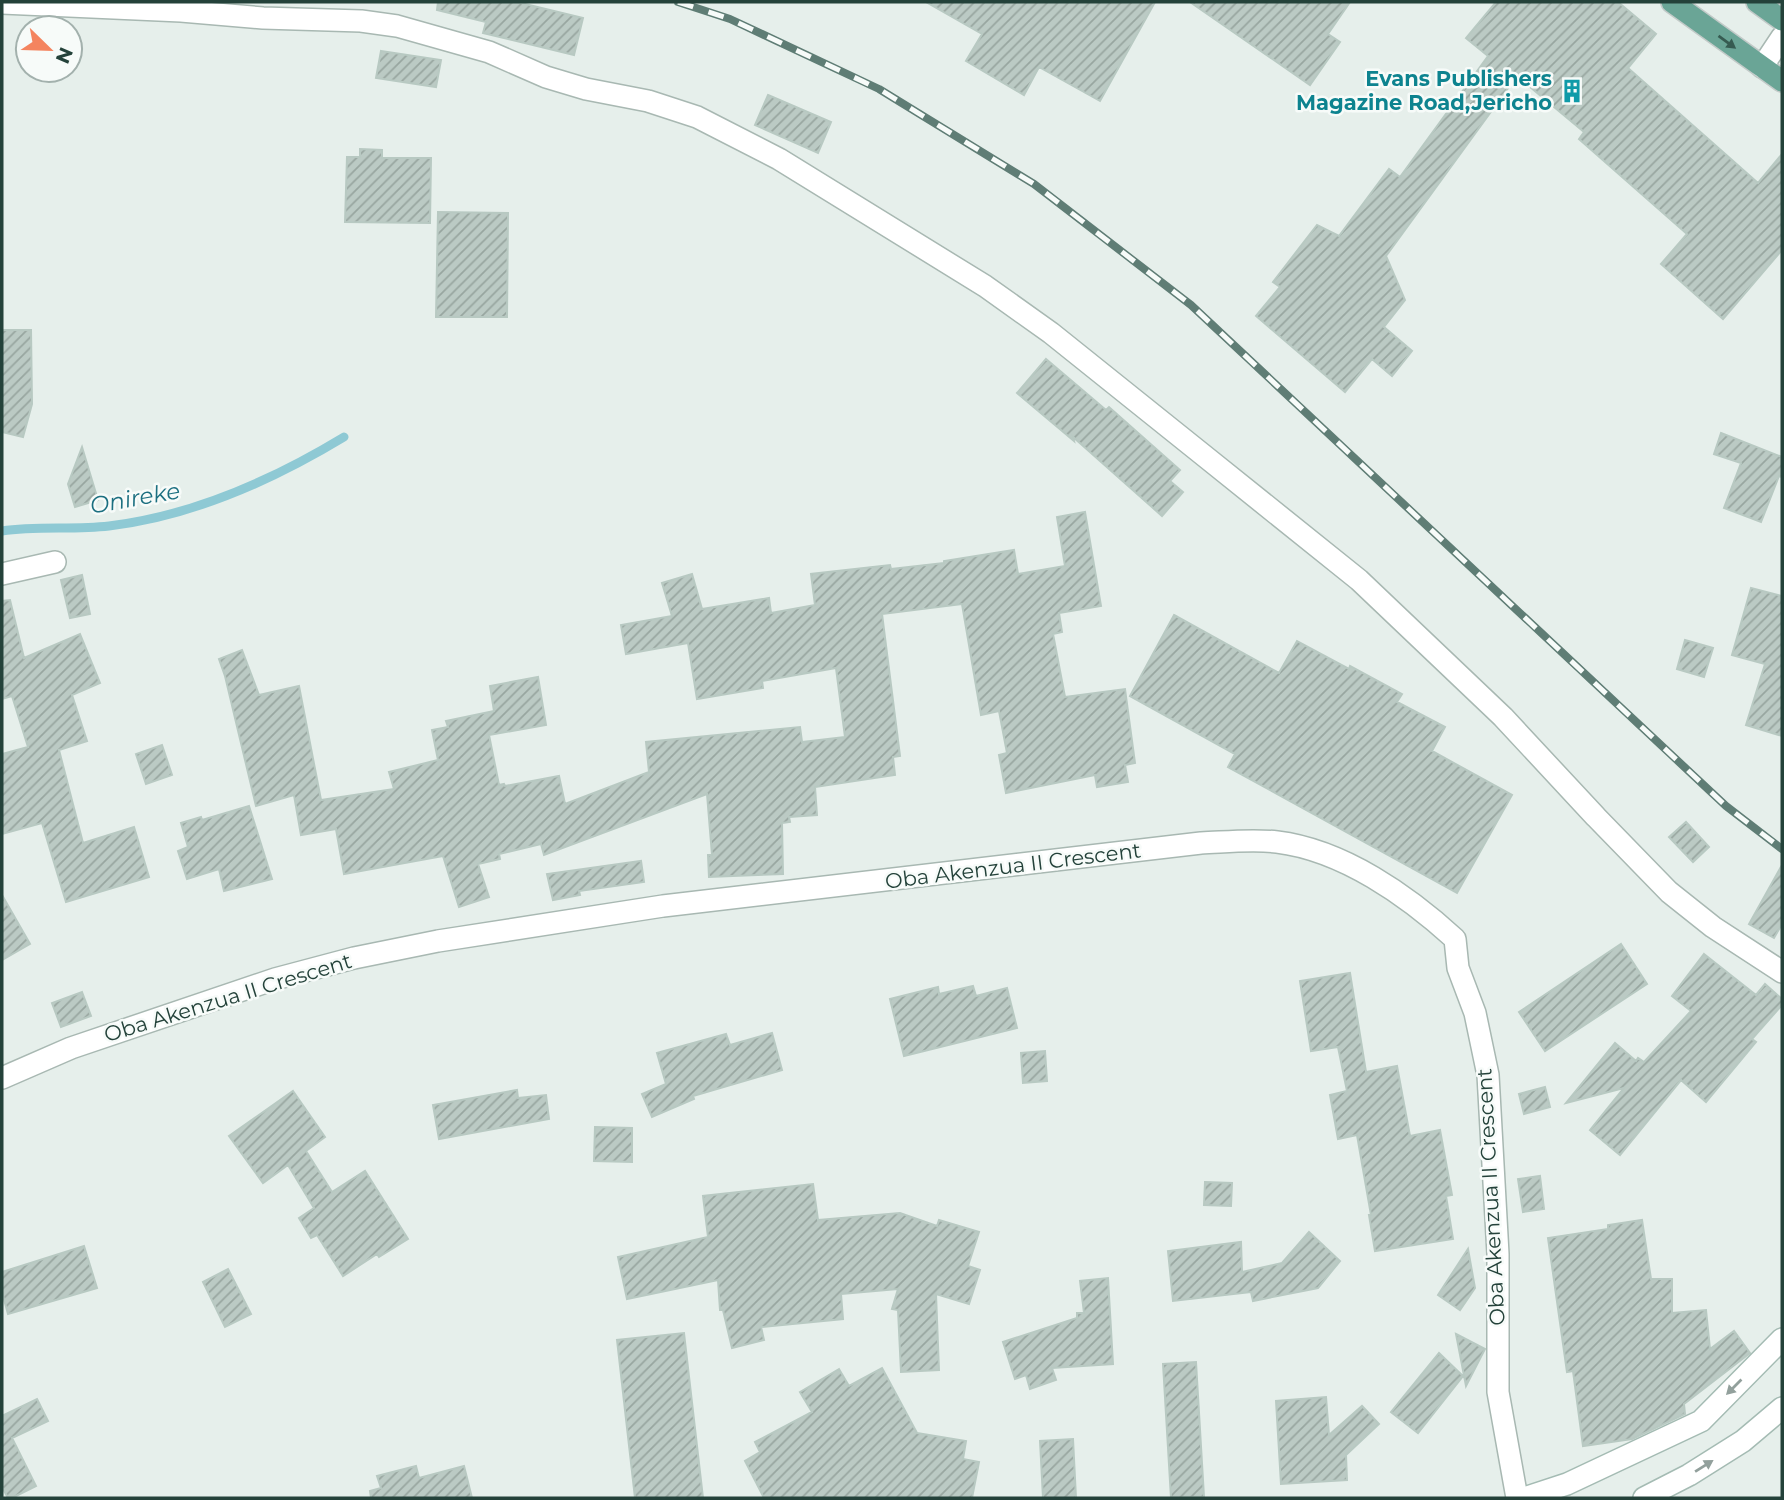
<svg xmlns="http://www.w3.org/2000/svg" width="1784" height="1500" font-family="Montserrat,sans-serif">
	<defs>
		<pattern id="building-hatch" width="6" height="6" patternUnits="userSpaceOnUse" patternTransform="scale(1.75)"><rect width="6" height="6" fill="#bbcac4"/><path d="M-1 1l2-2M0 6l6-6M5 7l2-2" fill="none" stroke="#98a6a0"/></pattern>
	</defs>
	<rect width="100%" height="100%" fill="#e6efeb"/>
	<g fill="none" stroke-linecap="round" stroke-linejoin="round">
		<path stroke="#8ec9d4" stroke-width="9" d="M 2,531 C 37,526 74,530 109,526 C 192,516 273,480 344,437"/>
	</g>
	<path fill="url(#building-hatch)" stroke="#b8c9c2" stroke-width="2" d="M 438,2 L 517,2 L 583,18 L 574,55 L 483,33 L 486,22 L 437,10 Z
		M 926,2 L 1155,2 L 1100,101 L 1039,67 L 1024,95 L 966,61 L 982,34 Z
		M 1190,2 L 1350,2 L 1328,34 L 1340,42 L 1310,85 Z
		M 1496,2 L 1618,2 L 1656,34 L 1628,68 L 1758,183 L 1782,154 L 1782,250 L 1723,319 L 1661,264 L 1687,234 L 1579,139 L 1584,132 L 1517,76 L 1386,256 L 1405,300 L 1384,327 L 1412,351 L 1392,376 L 1372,359 L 1345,392 L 1256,316 L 1280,287 L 1273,282 L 1317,225 L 1339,236 L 1389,169 L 1400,177 L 1488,56 L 1466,38 Z
		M 381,51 L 441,60 L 436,87 L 376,78 Z
		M 768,95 L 831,122 L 818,153 L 755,125 Z
		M 360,149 L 382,150 L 382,158 L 431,158 L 430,223 L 345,222 L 347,157 L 360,157 Z
		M 438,212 L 508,213 L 507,317 L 436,317 Z
		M 2,330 L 31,330 L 32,404 L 23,437 L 2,432 Z
		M 1046,359 L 1106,410 L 1109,407 L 1180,470 L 1170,481 L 1183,492 L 1162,516 L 1073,437 L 1074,441 L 1017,393 Z
		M 1721,433 L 1782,457 L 1782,477 L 1779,476 L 1761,522 L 1724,508 L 1741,463 L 1714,454 Z
		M 82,447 L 98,500 L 75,507 L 68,484 Z
		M 1085,512 L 1101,606 L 1059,613 L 1062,632 L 1053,634 L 1065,697 L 1125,689 L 1135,763 L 1125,765 L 1128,782 L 1097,787 L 1095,775 L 1006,793 L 999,755 L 1007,753 L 999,711 L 981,715 L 962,604 L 882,614 L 900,756 L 893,757 L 895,775 L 815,787 L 817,815 L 789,817 L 790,822 L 782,823 L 783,874 L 709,877 L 708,855 L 712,855 L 707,794 L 544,855 L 541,844 L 499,854 L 500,859 L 478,864 L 489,897 L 459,907 L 443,856 L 344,874 L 336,829 L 301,835 L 294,795 L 256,806 L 225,676 L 219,659 L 242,650 L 259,695 L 299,686 L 321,800 L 394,789 L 389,772 L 438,760 L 432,730 L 448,727 L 446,721 L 494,711 L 490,686 L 538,677 L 546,725 L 489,735 L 499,785 L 504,784 L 505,786 L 559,776 L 565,804 L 649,772 L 646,742 L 800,727 L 802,742 L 845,737 L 836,668 L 762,681 L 763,688 L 697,699 L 688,643 L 626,654 L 621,625 L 672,616 L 662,583 L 692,574 L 702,609 L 769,598 L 771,613 L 815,605 L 811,574 L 890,565 L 891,569 L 944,563 L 944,561 L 1014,550 L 1018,574 L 1065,566 L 1057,517 Z
		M 82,575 L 90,614 L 70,618 L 61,580 Z
		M 1751,588 L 1782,596 L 1782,736 L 1746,725 L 1765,664 L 1732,655 Z
		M 10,600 L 24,658 L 80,634 L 100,683 L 72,695 L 87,741 L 59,750 L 83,843 L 134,827 L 149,877 L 66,902 L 42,823 L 2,834 L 2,754 L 28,747 L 12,696 L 2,699 L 2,601 Z
		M 1174,615 L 1279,673 L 1297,641 L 1349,669 L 1350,666 L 1402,694 L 1397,702 L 1445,727 L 1432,751 L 1512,795 L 1457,893 L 1228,767 L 1235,754 L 1130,696 Z
		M 1685,640 L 1713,648 L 1704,677 L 1677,669 Z
		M 162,745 L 172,775 L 146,784 L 136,754 Z
		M 249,806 L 272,879 L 224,891 L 219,869 L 187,879 L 178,851 L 188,847 L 181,823 L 201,817 L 202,820 Z
		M 1686,822 L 1709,847 L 1693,862 L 1669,837 Z
		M 641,861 L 644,882 L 579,891 L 580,895 L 553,900 L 547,874 Z
		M 1782,865 L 1782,924 L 1774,938 L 1749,924 Z
		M 2,895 L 30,944 L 2,960 Z
		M 1621,944 L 1647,984 L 1545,1051 L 1519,1012 Z
		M 1704,954 L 1756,995 L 1765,984 L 1782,999 L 1782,1005 L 1752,1039 L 1756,1042 L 1706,1102 L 1681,1080 L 1620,1155 L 1590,1130 L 1624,1088 L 1566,1103 L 1615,1043 L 1636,1061 L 1638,1058 L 1644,1062 L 1691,1011 L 1672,996 Z
		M 1350,973 L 1366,1072 L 1397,1066 L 1410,1136 L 1440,1130 L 1452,1195 L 1446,1196 L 1453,1239 L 1375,1251 L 1369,1215 L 1371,1215 L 1357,1135 L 1338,1139 L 1330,1095 L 1347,1091 L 1338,1047 L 1311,1051 L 1300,981 Z
		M 973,986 L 976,996 L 1007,988 L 1017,1028 L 904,1056 L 890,999 L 938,987 L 939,994 Z
		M 82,992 L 91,1016 L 61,1027 L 52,1003 Z
		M 772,1033 L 782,1070 L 693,1096 L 694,1099 L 652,1117 L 642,1094 L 666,1084 L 657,1053 L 726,1034 L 730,1045 Z
		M 1045,1051 L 1047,1081 L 1023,1083 L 1021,1053 Z
		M 1545,1087 L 1550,1107 L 1524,1114 L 1519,1094 Z
		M 517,1090 L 518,1098 L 546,1095 L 549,1119 L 439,1139 L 433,1105 Z
		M 293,1091 L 325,1137 L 306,1151 L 332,1192 L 365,1171 L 408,1239 L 379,1257 L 377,1254 L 343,1276 L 317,1235 L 311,1238 L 299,1218 L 314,1208 L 288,1165 L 263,1183 L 229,1136 Z
		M 595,1127 L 632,1128 L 632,1162 L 594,1161 Z
		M 1540,1176 L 1544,1209 L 1523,1212 L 1518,1179 Z
		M 1205,1182 L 1232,1183 L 1231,1206 L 1204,1205 Z
		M 813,1184 L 818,1220 L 900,1213 L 937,1226 L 939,1220 L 979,1232 L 968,1266 L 980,1270 L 969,1304 L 936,1294 L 939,1370 L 901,1372 L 898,1310 L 892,1309 L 898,1289 L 841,1294 L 843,1319 L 761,1327 L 764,1340 L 732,1348 L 723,1310 L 720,1310 L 718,1280 L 627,1299 L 618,1257 L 708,1237 L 703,1196 Z
		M 1642,1220 L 1651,1279 L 1672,1279 L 1672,1313 L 1706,1310 L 1710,1349 L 1734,1331 L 1750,1353 L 1684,1404 L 1685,1414 L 1632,1439 L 1583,1446 L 1573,1371 L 1567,1372 L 1548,1238 L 1608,1229 L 1608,1225 Z
		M 1309,1232 L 1340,1261 L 1318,1288 L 1253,1301 L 1251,1292 L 1173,1301 L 1168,1251 L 1241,1242 L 1242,1272 L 1282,1263 Z
		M 84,1246 L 97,1288 L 8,1314 L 2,1292 L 2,1272 Z
		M 1468,1249 L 1475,1288 L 1460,1310 L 1438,1295 Z
		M 228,1269 L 251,1314 L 225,1327 L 203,1282 Z
		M 1108,1278 L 1113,1364 L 1052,1368 L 1056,1380 L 1030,1389 L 1026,1375 L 1015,1379 L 1003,1342 L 1077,1318 L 1077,1313 L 1084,1313 L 1080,1281 Z
		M 684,1333 L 703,1498 L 635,1498 L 617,1340 Z
		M 1456,1334 L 1485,1349 L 1466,1386 Z
		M 1439,1353 L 1463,1376 L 1418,1433 L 1391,1412 Z
		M 1196,1362 L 1204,1497 L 1171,1498 L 1163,1364 Z
		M 882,1368 L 917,1433 L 966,1441 L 963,1459 L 979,1462 L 972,1498 L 764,1498 L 745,1461 L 760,1452 L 755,1442 L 812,1412 L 800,1392 L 839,1369 L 849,1386 Z
		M 1326,1397 L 1329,1435 L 1362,1406 L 1379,1424 L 1346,1455 L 1347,1480 L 1281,1484 L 1276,1401 Z
		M 37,1399 L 48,1421 L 12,1438 L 36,1486 L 12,1498 L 8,1498 L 2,1487 L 2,1416 Z
		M 1073,1439 L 1076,1498 L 1043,1498 L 1040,1441 Z
		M 416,1466 L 419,1478 L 464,1466 L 472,1498 L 371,1498 L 370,1491 L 381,1488 L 377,1476 Z"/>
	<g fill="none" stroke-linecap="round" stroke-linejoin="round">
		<g stroke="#a8b8b2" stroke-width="24">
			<path id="minor" d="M 2,3 L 181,11 L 263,18 L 361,21 L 397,26 L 489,52 L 546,77 L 586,89 L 648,101 L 697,117 L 779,159 L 985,286 L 1051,333 L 1207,458 L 1359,580 L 1503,717 L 1596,817 L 1669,892 L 1713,927 L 1782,972
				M 1762,67 L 1782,37
				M 2,574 L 55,562
				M 2,1078 L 71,1048 L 275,979 L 354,958 L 438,941 L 663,906 L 1201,843 C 1226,842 1252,839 1277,842 C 1343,850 1408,896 1455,939 L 1458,968 L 1475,1013 L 1488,1075 L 1498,1254 L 1498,1392 L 1517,1498"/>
		</g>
		<g stroke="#a4bbb3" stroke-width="24">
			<path id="secondary" d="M 1524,1498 L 1567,1484 L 1701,1421 L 1782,1339
				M 1644,1498 L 1689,1475 L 1743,1441 L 1782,1408"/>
		</g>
		<g stroke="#c2cac8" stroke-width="24">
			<path id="primary" d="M 1672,2 L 1782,81
				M 1757,2 L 1782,20"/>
		</g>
		<use href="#minor" stroke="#fff" stroke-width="21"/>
		<use href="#secondary" stroke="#fff" stroke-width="21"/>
		<use href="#primary" stroke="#6aa596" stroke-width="21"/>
		<g stroke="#5f7d75" stroke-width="8">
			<path id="rail" d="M 678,2 L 730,19 L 879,89 L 1034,184 L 1191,305 L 1726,806 L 1782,849"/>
		</g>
		<use href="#rail" stroke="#f7fbf9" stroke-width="5" stroke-dasharray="16" stroke-linecap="butt"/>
	</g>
	<defs><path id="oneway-solid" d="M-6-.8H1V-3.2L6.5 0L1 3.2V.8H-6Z" transform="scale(1.75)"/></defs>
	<use fill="#365b51" href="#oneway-solid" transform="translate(1727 42) rotate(36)"/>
	<g fill="#92a09c">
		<use href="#oneway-solid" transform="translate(1734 1387) rotate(135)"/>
		<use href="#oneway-solid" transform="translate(1704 1466) rotate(-32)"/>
	</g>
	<defs>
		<g id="building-bare" transform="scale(1.89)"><path d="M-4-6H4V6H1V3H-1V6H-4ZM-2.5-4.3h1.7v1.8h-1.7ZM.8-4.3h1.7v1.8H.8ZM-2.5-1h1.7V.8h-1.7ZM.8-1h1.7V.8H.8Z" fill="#0f9aa8" stroke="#f7fbf9" stroke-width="2.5" paint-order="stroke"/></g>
	</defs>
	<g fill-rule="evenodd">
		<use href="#building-bare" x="1572" y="91"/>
	</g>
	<g text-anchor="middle" stroke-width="5" stroke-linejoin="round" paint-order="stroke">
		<g font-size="21" font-weight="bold" fill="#0d838f" stroke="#f7fbf9" text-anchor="end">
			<text x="1552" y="86">Evans Publishers<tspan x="1552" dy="24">Magazine Road,Jericho</tspan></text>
		</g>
		<g font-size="21" fill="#24423a" stroke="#f7fbf9">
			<text transform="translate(1013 866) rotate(-7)" y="7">Oba Akenzua II Crescent</text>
			<text transform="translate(228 998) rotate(-17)" y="7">Oba Akenzua II Crescent</text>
			<text transform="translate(1491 1197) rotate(-93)" y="7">Oba Akenzua II Crescent</text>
		</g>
		<g font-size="23" font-style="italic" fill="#1c6f80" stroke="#f7fbf9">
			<text transform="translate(135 498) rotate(-10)" y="8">Onireke</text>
		</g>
	</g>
	<rect width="1784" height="1500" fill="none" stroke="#24423a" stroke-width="7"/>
	<g transform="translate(49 49) rotate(113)"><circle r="33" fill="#f7fbf9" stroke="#a3b1ad" stroke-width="2"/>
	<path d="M0-5L12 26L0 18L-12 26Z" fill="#f4845f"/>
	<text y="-10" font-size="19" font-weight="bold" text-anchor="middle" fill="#24423a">N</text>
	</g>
</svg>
